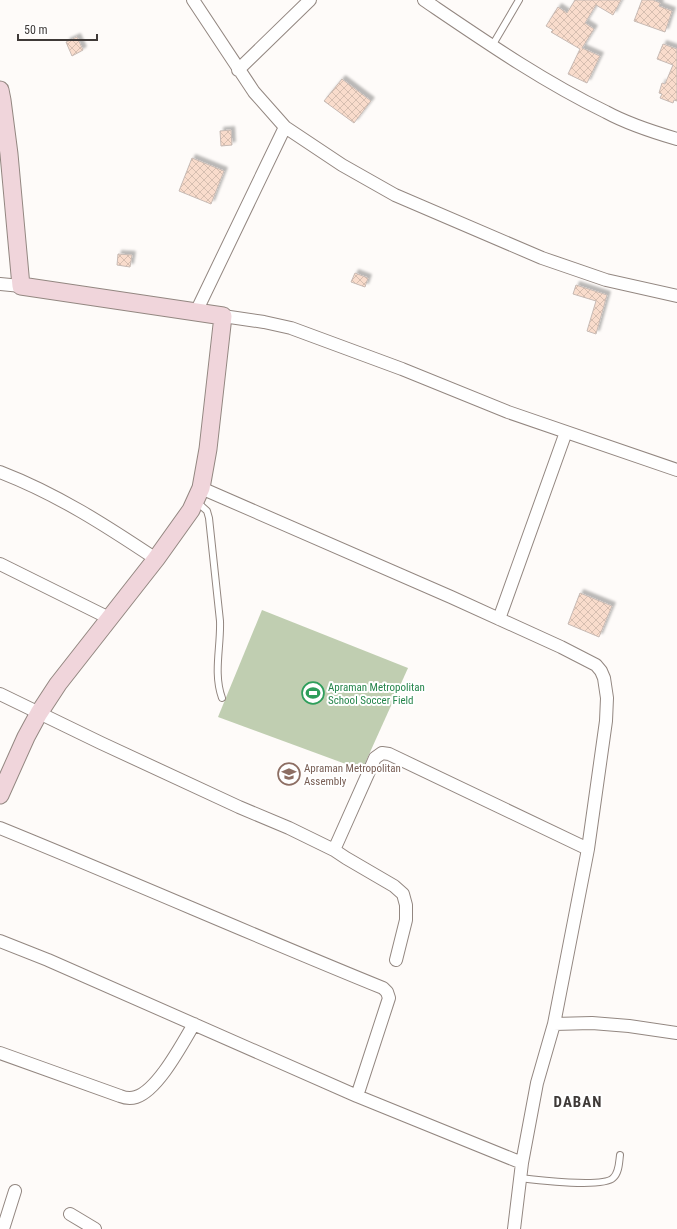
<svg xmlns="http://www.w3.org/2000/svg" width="677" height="1229" font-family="'Roboto Condensed',sans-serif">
	<defs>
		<pattern id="building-cross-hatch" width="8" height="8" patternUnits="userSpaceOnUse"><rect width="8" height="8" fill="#f9dccc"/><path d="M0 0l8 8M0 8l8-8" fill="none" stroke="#d6beb0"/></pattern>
		<filter id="shadow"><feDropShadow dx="3.5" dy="-3.5" stdDeviation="1" flood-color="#0004"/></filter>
	</defs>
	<rect width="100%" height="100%" fill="#fefbf9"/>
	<path fill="#c0ceb1" d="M 262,610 L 408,668 L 362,770 L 218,717 Z"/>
	<path fill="url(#building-cross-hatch)" stroke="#c7bab4" filter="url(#shadow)" d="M 575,0 L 621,0 L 613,15 L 596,5 L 585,23 L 594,29 L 582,48 L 600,56 L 587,83 L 568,74 L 580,49 L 551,32 L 553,30 L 546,26 L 558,7 L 567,13 Z
		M 642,0 L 653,0 L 660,3 L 659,6 L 672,11 L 665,32 L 634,21 Z
		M 77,37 L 83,50 L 72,56 L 66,42 Z
		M 663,44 L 677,49 L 677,101 L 674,100 L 673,103 L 660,98 L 662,94 L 659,93 L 662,83 L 665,84 L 673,65 L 657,59 Z
		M 342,79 L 371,101 L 354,123 L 324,101 Z
		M 231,130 L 232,145 L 221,146 L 220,131 Z
		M 192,158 L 224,171 L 211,204 L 179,191 Z
		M 118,254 L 132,255 L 130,267 L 117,265 Z
		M 355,273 L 368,278 L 365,287 L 351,282 Z
		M 576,285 L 607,295 L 596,334 L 587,331 L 596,301 L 573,294 Z
		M 580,593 L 612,606 L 599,637 L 568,624 Z"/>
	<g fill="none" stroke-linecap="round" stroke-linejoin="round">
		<g stroke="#938781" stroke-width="8">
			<path id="lane" d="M 492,46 L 519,0
				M 197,502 L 207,511 L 209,518 L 220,621 C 221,647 213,673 222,698
				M 520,1178 C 536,1180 603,1188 613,1178 C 619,1173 619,1163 620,1155"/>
		</g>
		<g stroke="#938781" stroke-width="14">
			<path id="street" d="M 193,0 L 254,92 L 285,127 L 342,165 L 395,195 L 542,258 L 606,280 L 677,296
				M 424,0 C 483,40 542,81 606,112 C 628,124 653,132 677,139
				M 238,70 L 310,0
				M 0,284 L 21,286
				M 196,312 L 285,127
				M 223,316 L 264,322 L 291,328 L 402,369 L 508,412 L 677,470
				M 0,472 C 57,494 105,525 156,559
				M 201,488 L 451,597 L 561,647 L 596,665 L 601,671 L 604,678 L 607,698 L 606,721 L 588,849 L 554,1024 L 537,1083 L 522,1163 L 514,1229
				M 0,564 L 109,618
				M 499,619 L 566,432
				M 0,694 L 101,743 L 239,807 L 289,828 L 334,850 L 346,858 L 394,886 L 403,894 L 406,905 L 406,920 L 396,960
				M 0,828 C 128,880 255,936 383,988 L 387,992 L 389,998 L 357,1096
				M 334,850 L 375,758 L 382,753 L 389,754 L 588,849
				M 0,941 L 48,960 L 357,1096 L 522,1163
				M 554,1024 L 592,1023 L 629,1026 L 677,1033
				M 0,1053 L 120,1096 C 125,1098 130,1099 136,1097 C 158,1090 182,1044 194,1024
				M 70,1214 L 95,1229
				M 3,1229 L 15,1191"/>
		</g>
		<g stroke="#938781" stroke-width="19">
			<path id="secondary" d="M 0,90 L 2,100 L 9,154 L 21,286 L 223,316 L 208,449 L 201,488 L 191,510 L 156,559 L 58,684 L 39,713 L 26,737 L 0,795"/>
		</g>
		<use href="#lane" stroke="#fff" stroke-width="6"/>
		<use href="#street" stroke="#fff" stroke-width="12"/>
		<use href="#secondary" stroke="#f0d5db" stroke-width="17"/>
	</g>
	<defs>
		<g id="stadium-ring" transform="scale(1.15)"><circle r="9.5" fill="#fff" stroke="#2e9e5b" stroke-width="1.5"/><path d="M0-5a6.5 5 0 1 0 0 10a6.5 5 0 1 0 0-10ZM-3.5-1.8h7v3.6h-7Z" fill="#2e9e5b"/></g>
		<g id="school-ring" transform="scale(1.15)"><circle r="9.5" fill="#fff" stroke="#8d6e63" stroke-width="1.5"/><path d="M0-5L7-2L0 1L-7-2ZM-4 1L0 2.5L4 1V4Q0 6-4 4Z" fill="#8d6e63"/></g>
	</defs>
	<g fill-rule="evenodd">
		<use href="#stadium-ring" x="313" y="693"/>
		<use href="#school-ring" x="289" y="774"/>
	</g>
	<g text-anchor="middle" stroke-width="4" stroke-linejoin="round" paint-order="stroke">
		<g font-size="11" fill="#27864d" stroke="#fff" text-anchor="start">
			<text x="328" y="691">Apraman Metropolitan<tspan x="328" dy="13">School Soccer Field</tspan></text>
		</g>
		<g font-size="11" fill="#785e54" stroke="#fff" text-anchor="start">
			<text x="304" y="772">Apraman Metropolitan<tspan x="304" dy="13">Assembly</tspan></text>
		</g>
		<g font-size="15" font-weight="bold" letter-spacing="1" fill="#3f3a38" stroke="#fff">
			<text x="578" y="1107">DABAN</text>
		</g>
	</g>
	<path d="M18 34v6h79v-6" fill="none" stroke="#3f3a38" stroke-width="2"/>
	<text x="24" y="34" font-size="12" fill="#3f3a38" stroke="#ffffff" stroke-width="3" paint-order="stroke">50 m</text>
</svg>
